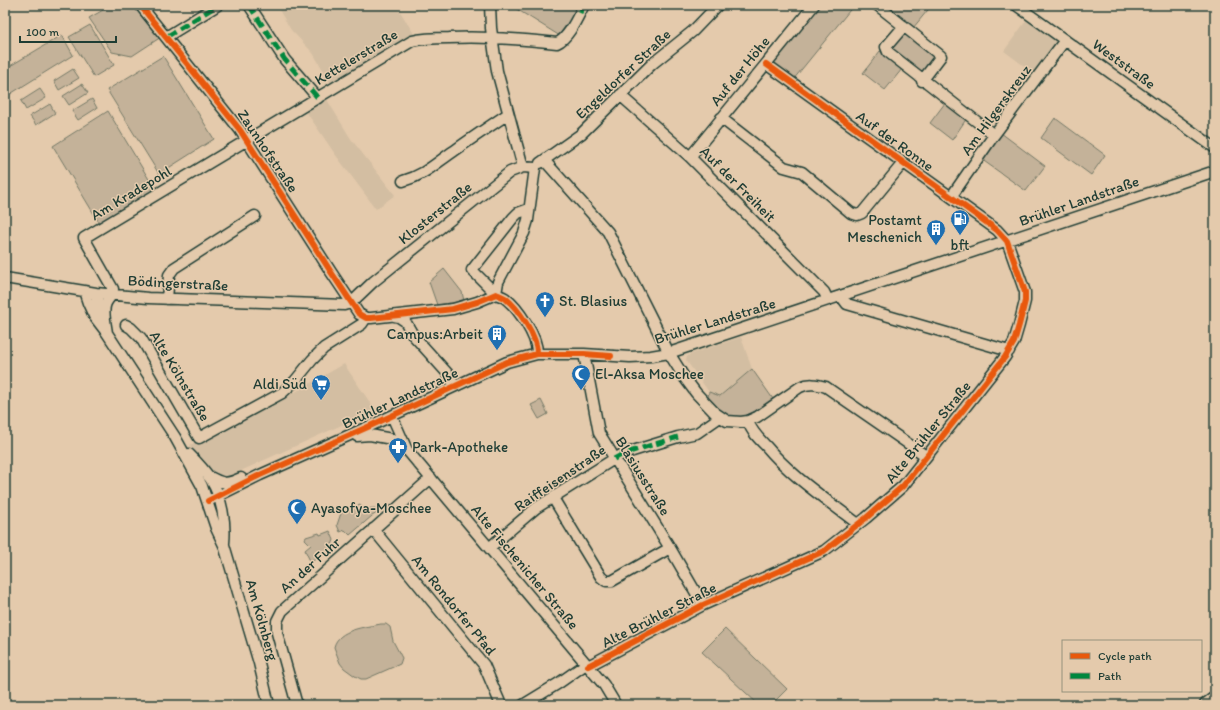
<svg xmlns="http://www.w3.org/2000/svg" width="1220" height="710" font-family="Itim,sans-serif">
	<rect width="100%" height="100%" fill="#e4caac"/>
	<filter id="ink" filterUnits="userSpaceOnUse"><feTurbulence type="fractalNoise" baseFrequency=".025" numOctaves="2"/><feDisplacementMap in="SourceGraphic" scale="8" xChannelSelector="R" yChannelSelector="G"/><feConvolveMatrix kernelMatrix="1 2 1 2 8 2 1 2 1" color-interpolation-filters="sRGB"/></filter>
	<g filter="url(#ink)">
		<path fill="#d3bea2" d="M 276,5 L 396,5 L 414,34 L 332,85 L 313,53 L 291,30 Z
			M 1028,18 L 1057,40 L 1058,41 L 1035,74 L 1004,51 Z
			M 326,98 L 351,139 L 395,195 L 376,209 L 335,154 L 305,110 Z
			M 741,337 L 752,369 L 720,396 L 709,392 L 688,363 L 686,360 L 687,357 L 690,354 Z
			M 344,364 L 377,413 L 344,424 L 225,478 L 210,470 L 194,452 L 190,445 L 290,395 Z"/>
		<path fill="#c4b299" stroke="#727866" d="M 112,5 L 134,5 L 161,37 L 132,56 L 112,52 L 89,18 Z
			M 510,5 L 580,5 L 571,23 L 560,36 Z
			M 816,5 L 854,5 L 793,80 L 774,66 L 773,62 Z
			M 886,5 L 932,5 L 913,28 Z
			M 90,25 L 114,65 L 94,77 L 69,37 Z
			M 905,33 L 935,57 L 922,74 L 892,49 L 892,47 Z
			M 62,35 L 73,55 L 7,96 L 5,92 L 5,69 Z
			M 880,51 L 902,69 L 885,90 L 863,73 Z
			M 163,56 L 214,139 L 159,174 L 107,90 Z
			M 73,69 L 79,78 L 59,90 L 54,81 Z
			M 82,84 L 88,93 L 69,105 L 63,96 Z
			M 40,89 L 46,98 L 26,110 L 21,101 Z
			M 92,99 L 97,108 L 78,120 L 72,111 Z
			M 945,103 L 967,118 L 952,140 L 930,123 Z
			M 50,104 L 55,113 L 36,125 L 30,116 Z
			M 108,111 L 156,191 L 100,224 L 53,146 Z
			M 1055,118 L 1105,155 L 1091,175 L 1041,138 Z
			M 1001,133 L 1045,166 L 1026,191 L 981,159 Z
			M 444,269 L 462,292 L 464,301 L 437,305 L 429,282 Z
			M 752,369 L 773,399 C 759,408 741,425 724,413 C 718,409 713,402 708,397 L 709,392 L 720,396 Z
			M 541,400 L 548,414 L 539,419 L 531,405 Z
			M 360,505 L 364,509 L 375,508 L 377,513 L 372,516 L 350,535 L 345,530 L 340,532 L 337,525 L 341,513 Z
			M 330,531 L 334,540 L 332,545 L 313,561 L 310,561 L 305,550 L 311,545 L 305,539 L 306,537 L 319,533 L 320,535 Z
			M 381,624 L 386,624 L 390,627 L 393,641 L 402,658 L 400,664 L 366,679 L 361,679 L 355,676 L 344,668 L 340,663 L 334,647 C 338,629 366,627 381,624 Z
			M 725,629 L 787,689 L 771,705 L 759,705 L 702,652 Z"/>
		<g fill="none" stroke-linecap="round" stroke-linejoin="round">
			<g stroke="#1f3d34" stroke-width="13">
				<path id="minor" d="M 140,5 L 240,130 L 331,272 L 359,314 L 366,318 L 371,318 L 453,309 L 477,302 L 496,294 C 498,295 502,296 505,298 C 518,308 538,337 537,354
					M 249,5 L 285,60 L 318,98
					M 490,5 L 491,28 L 497,71 L 523,167
					M 877,5 L 941,56 L 922,81
					M 1016,5 L 1215,148
					M 904,26 L 886,47 L 888,52 L 994,135
					M 166,37 L 218,5
					M 620,95 L 690,157 L 824,292 L 828,300
					M 721,118 L 784,167 L 802,172 L 851,213 L 857,215 L 862,213 L 903,163
					M 690,157 L 814,5
					M 544,160 L 608,232 L 669,353 L 684,377 L 696,393 L 715,413 L 727,421 L 741,422 L 748,421 L 757,417 L 800,387 C 809,383 816,384 826,387 L 926,456
					M 540,163 L 581,134 L 652,64 L 693,31 L 718,5
					M 403,181 C 425,175 436,163 454,151 C 472,138 490,126 508,114
					M 951,197 L 994,135 L 1065,40
					M 5,278 L 96,293 L 148,298 L 344,305 L 351,303 L 373,282 L 510,172 L 523,167 L 535,168
					M 84,291 L 88,303 L 94,316 L 107,333 L 175,437 L 202,486 L 216,528 L 224,545 L 259,663 L 269,705
					M 96,293 L 99,311 L 101,318
					M 496,294 L 498,282 L 524,233 L 528,220 L 535,168
					M 496,294 L 472,270 L 513,218 L 518,213 L 529,209
					M 841,296 L 847,304 L 1009,351
					M 167,299 L 169,275 L 174,268 L 255,216
					M 394,316 L 399,317 L 405,321 L 413,335 L 449,375 L 455,386
					M 126,325 L 131,328 L 141,338 L 199,438 L 282,393 L 295,381 L 312,360 L 324,348 L 362,324 L 366,318
					M 107,333 C 106,324 102,311 106,303 C 109,297 113,296 113,289 L 84,238 L 412,41 C 424,38 437,38 449,38 C 486,36 521,39 557,43 C 569,38 578,16 584,5
					M 584,354 L 599,433 L 670,548 L 703,605
					M 392,416 L 407,450 L 604,685 L 616,705
					M 748,421 C 751,431 759,439 766,446 C 792,477 826,499 858,524
					M 357,436 L 370,435 L 392,439
					M 189,454 C 197,462 205,470 211,480 C 222,498 226,522 224,543
					M 208,476 C 223,484 226,485 241,478
					M 553,498 L 601,577 L 606,581 L 612,581 L 670,548
					M 208,501 L 260,475 L 370,426 L 507,362 L 537,354 L 584,354 L 630,357 L 651,356 L 669,353 L 1215,171
					M 373,529 L 484,665 L 501,705
					M 489,548 L 536,508 L 614,459 L 623,454 L 678,437 L 697,433 L 720,417
					M 588,666 L 703,605 L 824,551 L 866,518 L 903,486 L 1005,357 L 1014,342 L 1019,325 L 1025,301 L 1025,292 L 1007,241 L 997,230 L 766,64
					M 297,705 L 277,633 L 277,621 L 282,611 L 431,478
					M 523,705 L 559,683 L 586,664"/>
			</g>
			<g stroke="#1f3d34" stroke-width="17">
				<path id="highway" d="M 1207,705 L 1215,699"/>
			</g>
			<use href="#minor" stroke="#e4caac" stroke-width="10"/>
			<use href="#highway" stroke="#e4caac" stroke-width="14"/>
			<path stroke="#00873e" stroke-width="5" stroke-dasharray="10 5" stroke-linecap="butt" d="M 249,5 L 285,60 L 318,98
				M 580,13 L 584,5
				M 166,37 L 218,5
				M 614,459 L 623,454 L 678,437"/>
			<g stroke="#e4caac" stroke-width="8">
				<path id="cycleway" d="M 140,5 L 240,130 L 331,272 L 359,314 L 366,318 L 371,318 L 453,309 L 477,302 L 496,294 C 498,295 502,296 505,298 C 518,308 538,337 537,354
					M 208,501 L 260,475 L 370,426 L 507,362 L 537,354 L 584,354 L 611,356
					M 588,666 L 703,605 L 824,551 L 866,518 L 903,486 L 1005,357 L 1014,342 L 1019,325 L 1025,301 L 1025,292 L 1007,241 L 997,230 L 766,64"/>
			</g>
			<use href="#cycleway" stroke="#e8590c" stroke-width="6"/>
		</g>
	</g>
	<defs>
		<g id="fuel-pin" transform="scale(1)"><path d="M0 17L-7.5 6A9.5 9.5 0 1 1 7.5 6Z" fill="#1f6fb2" stroke="#e4caac"/><path d="M-5.5-6h7V0h2V4h1.3V-2.5L3-4.5l.8-.8L6-3V5H2.5V1h-1V6h-7ZM-4.2-4.7v3.2H.2V-4.7Z" fill="#fff"/></g>
		<g id="building-pin" transform="scale(1)"><path d="M0 17L-7.5 6A9.5 9.5 0 1 1 7.5 6Z" fill="#1f6fb2" stroke="#e4caac"/><path d="M-4-6H4V6H1V3H-1V6H-4ZM-2.5-4.3h1.7v1.8h-1.7ZM.8-4.3h1.7v1.8H.8ZM-2.5-1h1.7V.8h-1.7ZM.8-1h1.7V.8H.8Z" fill="#fff"/></g>
		<g id="church-pin" transform="scale(1)"><path d="M0 17L-7.5 6A9.5 9.5 0 1 1 7.5 6Z" fill="#1f6fb2" stroke="#e4caac"/><path d="M-1.2-6h2.4v3.5h3.3v2.4h-3.3V6h-2.4V-.1h-3.3v-2.4h3.3Z" fill="#fff"/></g>
		<g id="mosque-pin" transform="scale(1)"><path d="M0 17L-7.5 6A9.5 9.5 0 1 1 7.5 6Z" fill="#1f6fb2" stroke="#e4caac"/><path d="M3.5-4.9A6 6 0 1 0 3.5 4.9A5 5 0 1 1 3.5-4.9Z" fill="#fff"/></g>
		<g id="supermarket-pin" transform="scale(1)"><path d="M0 17L-7.5 6A9.5 9.5 0 1 1 7.5 6Z" fill="#1f6fb2" stroke="#e4caac"/><path d="M-6-5.5h2.5l.6 2H6L4.5 2H-2.5L-4.4-4H-6ZM-1.5 3.2a1.3 1.3 0 1 0 .1 0ZM3 3.2a1.3 1.3 0 1 0 .1 0Z" fill="#fff"/></g>
		<g id="pharmacy-pin" transform="scale(1)"><path d="M0 17L-7.5 6A9.5 9.5 0 1 1 7.5 6Z" fill="#1f6fb2" stroke="#e4caac"/><path d="M-2-6h4v4h4v4h-4v4h-4v-4h-4v-4h4Z" fill="#fff"/></g>
	</defs>
	<g fill-rule="evenodd">
		<use href="#fuel-pin" x="960" y="219"/>
		<use href="#building-pin" x="936" y="229"/>
		<use href="#church-pin" x="545" y="301"/>
		<use href="#building-pin" x="497" y="334"/>
		<use href="#mosque-pin" x="581" y="374"/>
		<use href="#supermarket-pin" x="321" y="384"/>
		<use href="#pharmacy-pin" x="398" y="447"/>
		<use href="#mosque-pin" x="297" y="508"/>
	</g>
	<g text-anchor="middle" stroke-width="3" stroke-linejoin="round" paint-order="stroke">
		<g font-size="15" fill="#1f3d34" stroke="#e4caac">
			<text transform="translate(356 57) rotate(-31)" y="5">Kettelerstraße</text>
			<text transform="translate(1124 64) rotate(36)" y="5">Weststraße</text>
			<text transform="translate(740 71) rotate(-51)" y="5">Auf der Höhe</text>
			<text transform="translate(623 74) rotate(-43)" y="5">Engeldorfer Straße</text>
			<text transform="translate(996 110) rotate(-54)" y="5">Am Hilgerskreuz</text>
			<text transform="translate(895 141) rotate(36)" y="5">Auf der Ronne</text>
			<text transform="translate(268 151) rotate(56)" y="5">Zaunhofstraße</text>
			<text transform="translate(738 184) rotate(45)" y="5">Auf der Freiheit</text>
			<text transform="translate(131 193) rotate(-31)" y="5">Am Kradepohl</text>
			<text transform="translate(1079 201) rotate(-19)" y="5">Brühler Landstraße</text>
			<text transform="translate(435 213) rotate(-39)" y="5">Klosterstraße</text>
			<text transform="translate(178 283) rotate(3)" y="5">Bödingerstraße</text>
			<text transform="translate(715 321) rotate(-17)" y="5">Brühler Landstraße</text>
			<text transform="translate(180 376) rotate(59)" y="5">Alte Kölnstraße</text>
			<text transform="translate(400 398) rotate(-25)" y="5">Brühler Landstraße</text>
			<text transform="translate(928 432) rotate(-51)" y="5">Alte Brühler Straße</text>
			<text transform="translate(643 476) rotate(58)" y="5">Blasiusstraße</text>
			<text transform="translate(560 478) rotate(-34)" y="5">Raiffeisenstraße</text>
			<text transform="translate(310 565) rotate(-42)" y="5">An der Fuhr</text>
			<text transform="translate(525 567) rotate(50)" y="5">Alte Fischenicher Straße</text>
			<text transform="translate(454 605) rotate(51)" y="5">Am Rondorfer Pfad</text>
			<text transform="translate(659 615) rotate(-27)" y="5">Alte Brühler Straße</text>
			<text transform="translate(262 620) rotate(74)" y="5">Am Kölnberg</text>
		</g>
		<g font-size="15" fill="#1f3d34" stroke="#e4caac" text-anchor="start">
			<text x="922" y="225" text-anchor="end">Postamt<tspan x="922" dy="17">Meschenich</tspan></text>
			<text x="960" y="250" text-anchor="middle">bft</text>
			<text x="559" y="306">St. Blasius</text>
			<text x="483" y="339" text-anchor="end">Campus:Arbeit</text>
			<text x="595" y="379">El-Aksa Moschee</text>
			<text x="307" y="389" text-anchor="end">Aldi Süd</text>
			<text x="412" y="452">Park-Apotheke</text>
			<text x="311" y="513">Ayasofya-Moschee</text>
		</g>
	</g>
	<rect width="1220" height="710" fill="none" stroke="#e4caac" stroke-width="20"/>
	<rect x="10" y="10" width="1200" height="690" fill="none" stroke="#1f3d34" stroke-width="1.5" filter="url(#ink)"/>
	<rect x="1062" y="640" width="140" height="52" fill="#e4caac" stroke="#95927c"/>
	<rect x="1070" y="653" width="20" height="6" fill="#e8590c" stroke="#95927c"/>
	<text x="1098" y="660" font-size="12" fill="#1f3d34">Cycle path</text>
	<rect x="1070" y="673" width="20" height="6" fill="#00873e" stroke="#95927c"/>
	<text x="1098" y="680" font-size="12" fill="#1f3d34">Path</text>
	<path d="M20 36v6h96v-6" fill="none" stroke="#1f3d34" stroke-width="2"/>
	<text x="26" y="36" font-size="12" fill="#1f3d34" stroke="#e4caac" stroke-width="3" paint-order="stroke">100 m</text>
</svg>
